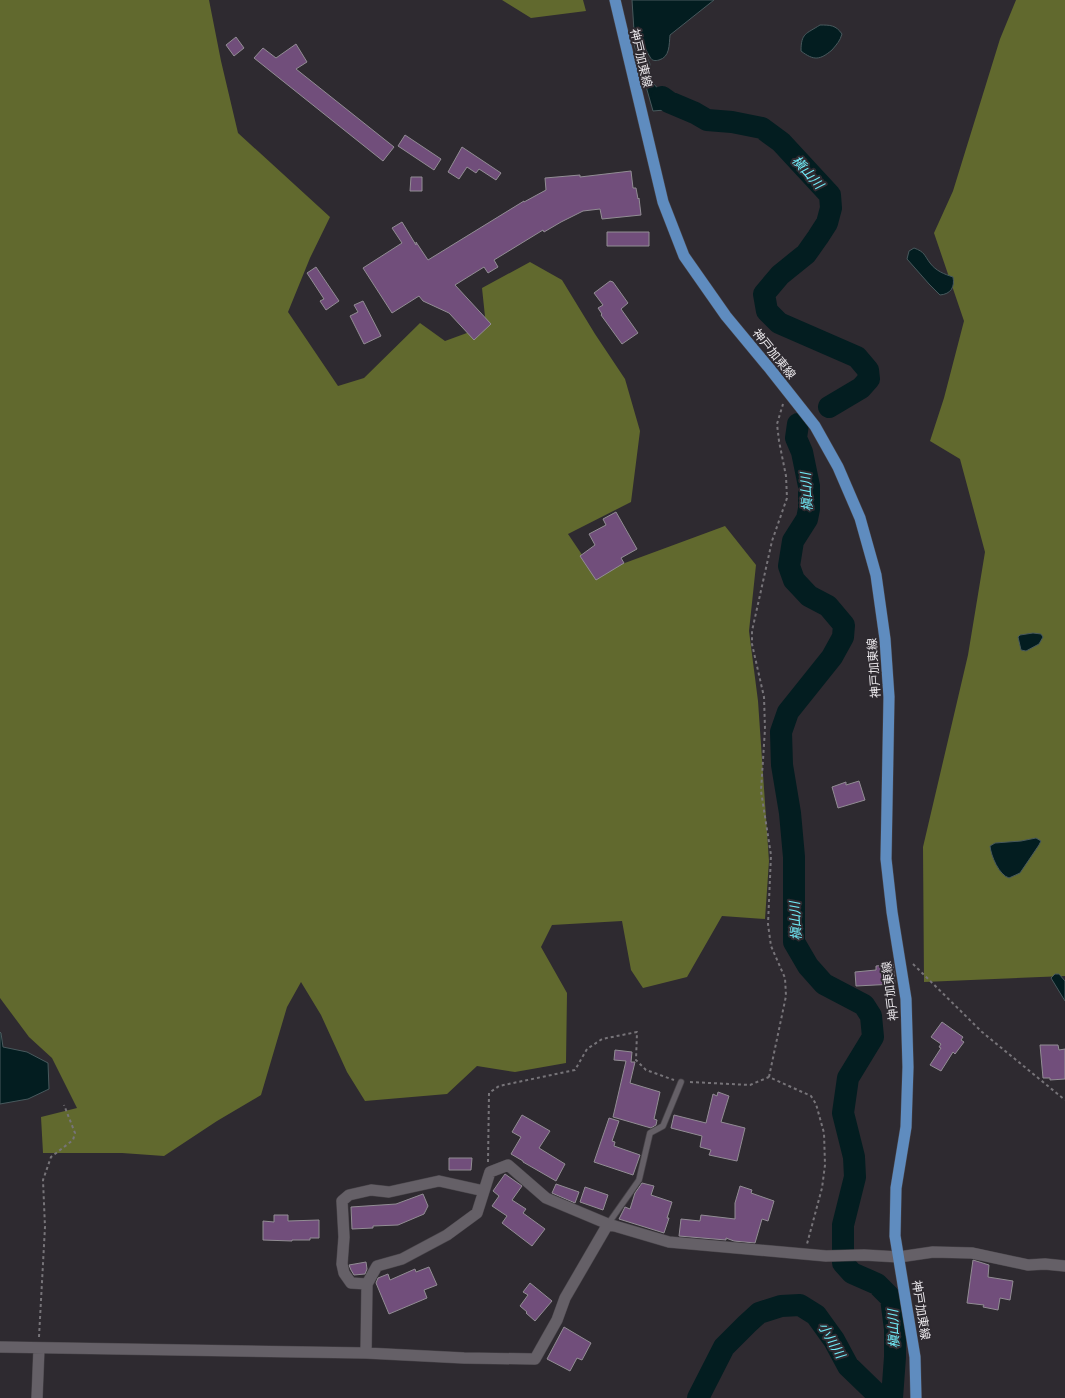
<svg xmlns="http://www.w3.org/2000/svg" width="1065" height="1398" font-family="Helvetica,'Noto Sans JP',sans-serif">
	<rect width="100%" height="100%" fill="#2e2a30"/>
	<path fill="#61692e" d="M 0,0 L 209,0 L 221,61 L 238,133 L 330,217 L 310,258 L 288,312 L 338,386 L 364,378 L 420,323 L 445,341 L 486,326 L 482,288 L 530,262 L 562,280 L 595,334 L 625,379 L 640,431 L 631,502 L 568,534 L 595,574 L 725,526 L 756,565 L 749,631 L 758,701 L 769,861 L 765,919 L 722,916 L 687,977 L 643,988 L 631,970 L 622,921 L 552,925 L 541,947 L 567,993 L 566,1063 L 515,1072 L 477,1066 L 447,1094 L 365,1101 L 347,1072 L 321,1015 L 301,982 L 287,1007 L 261,1095 L 217,1121 L 164,1156 L 122,1153 L 43,1153 L 41,1117 L 77,1108 L 52,1058 L 29,1037 L 0,998 Z
		M 502,0 L 583,0 L 586,11 L 531,18 Z
		M 1016,0 L 1065,0 L 1065,976 L 924,982 L 923,847 L 968,655 L 985,552 L 960,459 L 930,441 L 944,398 L 964,321 L 934,233 L 953,191 L 1000,39 Z"/>
	<path fill="#031d20" stroke="#48595d" d="M 632,0 L 714,0 L 670,35 C 669,45 670,57 659,60 C 655,61 652,61 650,57 C 646,51 643,43 640,37 L 638,38 L 650,64 C 643,89 673,96 690,105 L 686,113 L 676,109 L 653,111 L 632,37 L 634,31 Z
		M 820,25 C 830,25 836,25 842,34 C 840,41 837,44 832,50 C 820,60 814,61 801,51 C 801,33 806,34 820,25 Z
		M 914,248 C 925,252 924,255 930,263 C 936,271 944,274 953,277 C 955,287 951,294 940,295 L 929,284 L 907,259 L 909,251 Z
		M 1033,633 L 1041,634 L 1043,637 L 1039,644 L 1026,651 L 1021,650 L 1018,637 L 1020,635 Z
		M 1036,838 L 1041,841 L 1039,845 L 1020,873 L 1009,878 C 999,875 991,856 990,846 L 995,843 L 1021,841 Z
		M 1055,974 L 1059,974 L 1065,981 L 1065,1001 L 1051,978 Z
		M 0,1032 L 1,1033 L 3,1047 L 27,1052 L 48,1063 L 49,1089 L 28,1099 L 0,1104 Z"/>
	<g fill="none" stroke-linecap="round" stroke-linejoin="round">
		<path stroke="#031d20" stroke-width="22" d="M 662,97 L 669,102 L 695,113 L 707,120 L 732,122 L 762,128 L 781,142 L 830,195 L 831,208 L 827,223 L 818,237 L 806,254 L 780,275 L 764,294 L 767,311 L 779,323 L 857,357 L 868,370 L 869,379 L 861,388 L 829,407
			M 798,424 L 796,438 L 802,452 L 809,486 L 809,509 L 807,519 L 793,541 L 789,566 L 794,580 L 809,596 L 828,606 L 844,625 L 843,637 L 832,657 L 788,712 L 781,732 L 782,765 L 790,813 L 794,857 L 794,942 L 808,966 L 824,984 L 864,1005 L 871,1016 L 873,1037 L 848,1078 L 843,1113 L 854,1157 L 855,1177 L 843,1225 L 843,1263 L 852,1273 L 877,1284 L 891,1298 L 895,1329 L 895,1357 L 892,1398
			M 698,1398 L 724,1347 L 747,1324 L 759,1313 L 781,1306 L 800,1305 L 816,1315 L 834,1340 L 848,1366 L 881,1398"/>
	</g>
	<path fill="#714e7b" stroke="#928d94" d="M 236,37 L 244,48 L 234,56 L 226,45 Z
		M 296,44 L 307,62 L 296,69 L 394,147 L 383,161 L 254,58 L 263,48 L 276,58 Z
		M 405,135 L 441,159 L 434,170 L 398,146 Z
		M 462,147 L 501,173 L 496,180 L 479,169 L 476,173 L 467,167 L 459,179 L 448,172 Z
		M 631,171 L 633,188 L 636,188 L 638,199 L 639,198 L 641,215 L 602,219 L 600,209 L 583,211 L 561,222 L 544,232 L 543,230 L 494,260 L 498,267 L 488,273 L 484,267 L 455,285 L 491,324 L 474,340 L 449,313 L 423,301 L 419,296 L 392,313 L 363,268 L 402,243 L 392,228 L 402,222 L 416,245 L 416,242 L 428,260 L 524,201 L 524,202 L 546,190 L 545,178 L 580,175 L 580,177 Z
		M 411,177 L 422,177 L 422,191 L 410,191 Z
		M 607,232 L 649,232 L 649,246 L 607,246 Z
		M 316,267 L 339,301 L 326,310 L 320,301 L 324,299 L 307,273 Z
		M 610,281 L 613,282 L 628,303 L 621,309 L 638,333 L 622,344 L 601,315 L 602,314 L 598,308 L 603,305 L 594,293 Z
		M 363,301 L 381,336 L 364,344 L 350,316 L 358,312 L 354,305 Z
		M 616,512 L 637,549 L 621,558 L 624,563 L 596,580 L 580,556 L 595,545 L 589,534 L 606,525 L 603,519 Z
		M 859,781 L 865,800 L 838,808 L 832,787 L 846,782 L 846,785 Z
		M 893,964 L 895,984 L 856,986 L 855,972 L 876,970 L 876,966 Z
		M 942,1022 L 963,1037 L 961,1040 L 964,1042 L 955,1054 L 953,1052 L 941,1071 L 930,1065 L 941,1048 L 939,1047 L 941,1044 L 931,1037 Z
		M 1040,1045 L 1058,1045 L 1059,1050 L 1065,1049 L 1065,1079 L 1050,1080 L 1050,1078 L 1043,1078 Z
		M 615,1050 L 632,1052 L 631,1062 L 635,1062 L 630,1083 L 660,1092 L 654,1119 L 657,1120 L 656,1125 L 651,1128 L 613,1117 L 626,1061 L 614,1060 Z
		M 718,1092 L 729,1096 L 721,1122 L 745,1128 L 737,1161 L 709,1155 L 711,1150 L 700,1147 L 702,1136 L 671,1128 L 674,1115 L 706,1123 L 713,1094 L 717,1096 Z
		M 522,1115 L 550,1131 L 539,1148 L 565,1164 L 556,1181 L 523,1162 L 523,1161 L 511,1154 L 521,1137 L 512,1132 Z
		M 609,1118 L 619,1121 L 612,1141 L 615,1142 L 614,1146 L 640,1155 L 633,1175 L 594,1162 Z
		M 449,1158 L 472,1158 L 471,1170 L 449,1170 Z
		M 505,1174 L 522,1186 L 512,1200 L 526,1209 L 523,1213 L 545,1229 L 532,1246 L 502,1223 L 507,1216 L 492,1206 L 499,1196 L 493,1191 Z
		M 642,1183 L 654,1186 L 651,1195 L 672,1202 L 667,1218 L 669,1218 L 664,1233 L 619,1219 L 625,1207 L 630,1209 L 635,1193 Z
		M 556,1184 L 579,1192 L 575,1203 L 552,1193 Z
		M 740,1186 L 752,1190 L 751,1193 L 774,1201 L 768,1221 L 762,1219 L 755,1243 L 734,1241 L 726,1238 L 726,1240 L 679,1236 L 681,1219 L 700,1221 L 701,1215 L 735,1219 L 735,1203 Z
		M 585,1187 L 608,1195 L 603,1210 L 580,1202 Z
		M 423,1194 L 428,1206 L 424,1214 L 398,1225 L 373,1226 L 373,1228 L 352,1229 L 351,1207 L 396,1204 Z
		M 274,1215 L 288,1215 L 288,1221 L 319,1220 L 319,1238 L 310,1238 L 310,1240 L 292,1240 L 292,1241 L 263,1240 L 263,1221 L 274,1222 Z
		M 973,1260 L 989,1265 L 988,1277 L 1013,1281 L 1010,1300 L 1000,1298 L 998,1310 L 983,1307 L 984,1305 L 967,1303 Z
		M 366,1262 L 367,1269 L 365,1274 L 354,1275 L 351,1270 L 349,1265 Z
		M 429,1267 L 437,1285 L 424,1290 L 427,1298 L 389,1314 L 376,1283 L 378,1278 L 388,1274 L 390,1280 L 415,1269 L 416,1272 Z
		M 530,1283 L 552,1301 L 535,1321 L 526,1313 L 527,1312 L 520,1306 L 528,1295 L 523,1292 Z
		M 564,1327 L 591,1343 L 582,1360 L 577,1358 L 570,1371 L 547,1359 Z"/>
	<g fill="none" stroke-linecap="round" stroke-linejoin="round">
		<g stroke="#49454a" stroke-width="7">
			<path id="service" d="M 608,1224 L 639,1180 L 650,1133 L 663,1126 L 681,1082"/>
		</g>
		<g stroke="#49454a" stroke-width="12">
			<path id="minor" d="M 367,1284 L 351,1283 L 344,1273 L 342,1264 L 344,1237 L 342,1201 L 349,1195 L 371,1190 L 389,1192 L 439,1181 L 484,1191
				M 0,1347 L 366,1353 L 464,1358 L 535,1359 L 557,1320 L 565,1298 L 608,1224
				M 366,1353 L 367,1284 L 377,1266 L 402,1259 L 447,1235 L 477,1213 L 490,1172 L 508,1165 L 546,1198 L 608,1224 L 669,1242 L 826,1256 L 864,1255 L 899,1257 L 933,1252 L 972,1253 L 1028,1265 L 1045,1264 L 1065,1266
				M 37,1398 L 39,1348"/>
		</g>
		<g stroke="#49454a" stroke-width="12">
			<path id="primary" d="M 615,0 L 663,202 L 684,256 L 726,316 L 770,369 L 815,426 L 838,467 L 860,518 L 876,575 L 885,639 L 889,697 L 886,859 L 892,912 L 906,999 L 908,1067 L 906,1127 L 896,1188 L 895,1236 L 915,1357 L 916,1398"/>
		</g>
		<path stroke="#777479" stroke-width="2" stroke-dasharray="3 3" stroke-linecap="butt" d="M 913,964 L 982,1032 L 1065,1100
			M 769,1077 L 786,996 L 785,978 L 771,946 L 768,924 L 771,855 L 761,791 L 765,729 L 764,697 L 752,644 L 752,631 L 772,541 L 787,498 L 786,476 L 779,441 L 777,424 L 783,404
			M 690,1082 L 750,1085 L 769,1077 L 811,1096 L 816,1104 L 824,1133 L 825,1165 L 822,1188 L 807,1244
			M 488,1162 L 489,1093 L 499,1086 L 575,1070 L 587,1049 L 602,1039 L 637,1032 L 636,1060 L 646,1070 L 674,1080
			M 39,1337 L 45,1227 L 43,1180 L 51,1157 L 73,1140 L 75,1133 L 64,1105"/>
		<use href="#service" stroke="#656067" stroke-width="5.5"/>
		<use href="#minor" stroke="#656067" stroke-width="11"/>
		<use href="#primary" stroke="#5f8cbf" stroke-width="11"/>
	</g>
	<g text-anchor="middle" stroke-width="4" stroke-linejoin="round" paint-order="stroke">
		<g font-size="12" fill="#e9e6ea" stroke="#2e2a30">
			<text transform="translate(641 58) rotate(77)" y="4">神戸加東線</text>
			<text transform="translate(774 354) rotate(51)" y="4">神戸加東線</text>
			<text transform="translate(874 668) rotate(-94)" y="4">神戸加東線</text>
			<text transform="translate(890 991) rotate(-97)" y="4">神戸加東線</text>
			<text transform="translate(921 1310) rotate(81)" y="4">神戸加東線</text>
		</g>
		<g font-size="13" font-style="italic" fill="#72effc" stroke="#2e2a30">
			<text transform="translate(808 172) rotate(48)" y="5">槇山川</text>
			<text transform="translate(806 492) rotate(-93)" y="5">槇山川</text>
			<text transform="translate(795 921) rotate(-93)" y="5">槇山川</text>
			<text transform="translate(893 1329) rotate(-92)" y="5">槇山川</text>
			<text transform="translate(832 1340) rotate(59)" y="5">小川川</text>
		</g>
	</g>
</svg>
